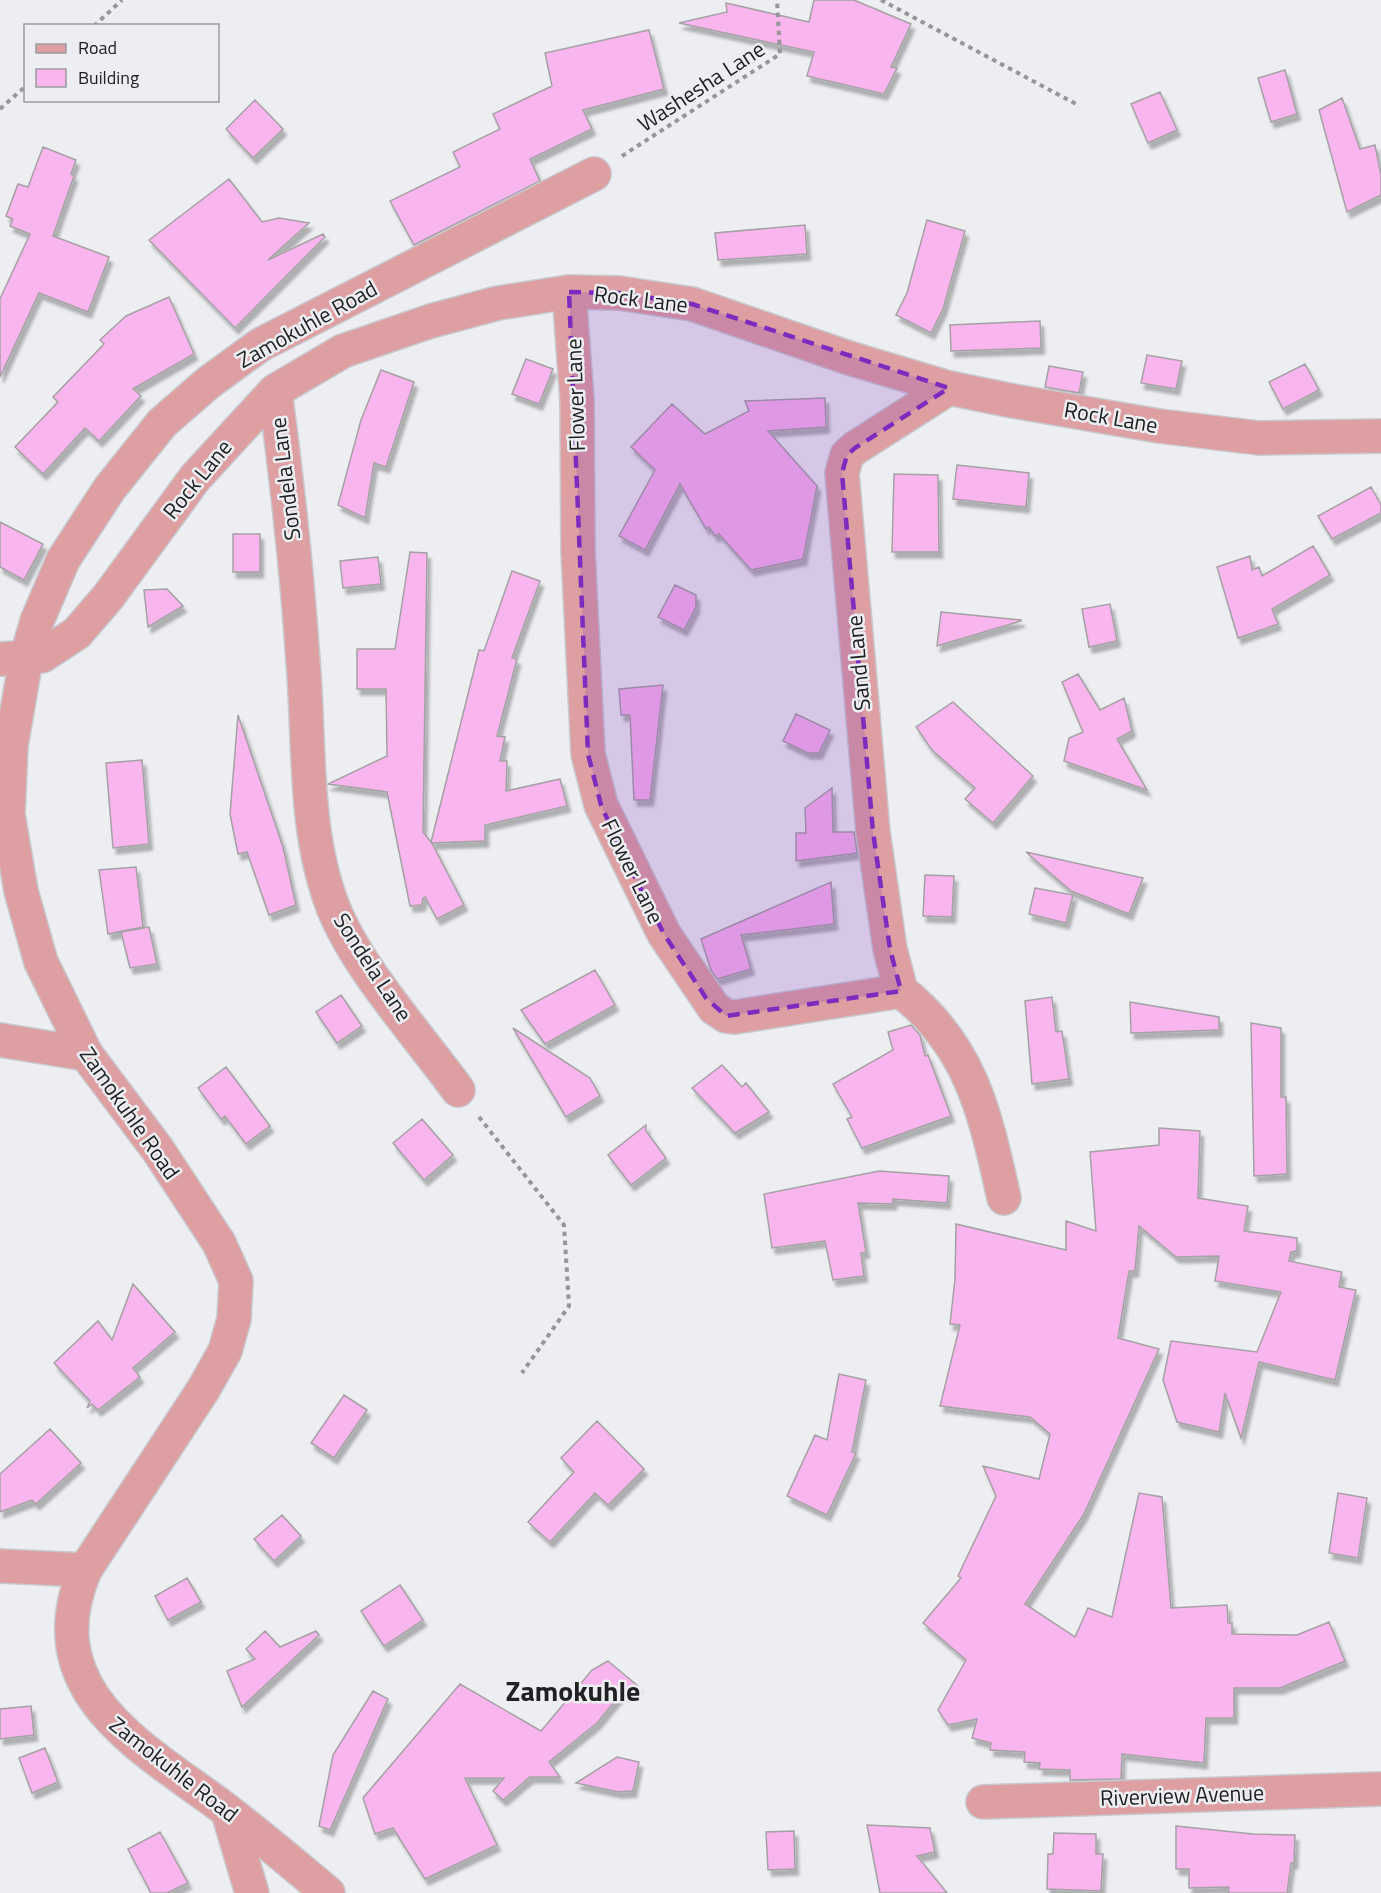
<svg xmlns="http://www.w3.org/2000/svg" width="1381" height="1893" font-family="'Titillium Web',sans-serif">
	<defs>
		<filter id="shadow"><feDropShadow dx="3.5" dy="6" stdDeviation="1.5" flood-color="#0004"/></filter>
	</defs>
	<rect width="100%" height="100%" fill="#edeef2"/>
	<path fill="#f8b5ee" stroke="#a5a1a4" stroke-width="1.5" filter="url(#shadow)" d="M 814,0 L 854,0 L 911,24 L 891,67 L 897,68 L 884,94 L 807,76 L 814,52 L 679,23 L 727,12 L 726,3 L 809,22 Z
		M 649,30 L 664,89 L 583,110 L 592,129 L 530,159 L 540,181 L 414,245 L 390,201 L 460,167 L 453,152 L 500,129 L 493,114 L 552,86 L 545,53 Z
		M 1285,70 L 1297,114 L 1271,122 L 1258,78 Z
		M 1160,92 L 1177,130 L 1148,143 L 1131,104 Z
		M 1342,98 L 1360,149 L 1375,145 L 1381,175 L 1381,195 L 1347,212 L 1319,110 Z
		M 255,100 L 283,129 L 253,158 L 226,129 Z
		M 43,147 L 76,160 L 71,174 L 74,176 L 53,236 L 109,257 L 88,312 L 39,293 L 0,377 L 0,299 L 30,234 L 10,226 L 13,219 L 6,216 L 18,184 L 28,187 Z
		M 229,179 L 262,222 L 279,218 L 309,223 L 268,260 L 323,234 L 325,237 L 235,328 L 149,240 Z
		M 927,220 L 965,231 L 943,309 L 931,333 L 896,315 L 907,293 Z
		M 805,225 L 807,254 L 718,260 L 715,233 Z
		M 169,297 L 194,354 L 133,389 L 141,396 L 99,441 L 85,428 L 43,474 L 15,447 L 58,402 L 53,397 L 104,344 L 100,340 L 126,316 Z
		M 1040,321 L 1041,348 L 951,351 L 950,325 Z
		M 1147,355 L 1182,361 L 1176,389 L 1141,383 Z
		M 526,359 L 553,369 L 539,404 L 512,394 Z
		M 1305,364 L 1319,390 L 1283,409 L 1269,382 Z
		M 1049,366 L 1083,372 L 1079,393 L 1045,387 Z
		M 381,370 L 414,382 L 386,467 L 374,463 L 365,518 L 338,505 L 361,420 Z
		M 825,398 L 826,427 L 768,431 L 817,486 L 803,559 L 751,570 L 719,534 L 715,536 L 709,527 L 706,529 L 680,484 L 645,550 L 619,536 L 655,470 L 631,447 L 672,404 L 705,434 L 749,411 L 745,401 Z
		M 957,465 L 1029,473 L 1026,507 L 953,499 Z
		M 894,474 L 938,475 L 939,552 L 892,552 Z
		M 1371,487 L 1381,505 L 1381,513 L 1332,539 L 1318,516 Z
		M 0,522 L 43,544 L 24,580 L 0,567 Z
		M 233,534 L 260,534 L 260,572 L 233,572 Z
		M 1313,546 L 1330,575 L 1272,609 L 1278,624 L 1238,638 L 1217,567 L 1250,556 L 1252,570 L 1259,567 L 1262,576 Z
		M 410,552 L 427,553 L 423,832 L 431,842 L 479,650 L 484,651 L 512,571 L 540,581 L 512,658 L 517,659 L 497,736 L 505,737 L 500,761 L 507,761 L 506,791 L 560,779 L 567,806 L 485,825 L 485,841 L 432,843 L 464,905 L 437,919 L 425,897 L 423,898 L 422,905 L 410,906 L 387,792 L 328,784 L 387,756 L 386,689 L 357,689 L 357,649 L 395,649 Z
		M 378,557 L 381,584 L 343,588 L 340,561 Z
		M 675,585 L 696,595 L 696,607 L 684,630 L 658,617 Z
		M 167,589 L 183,606 L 148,627 L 144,590 Z
		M 1110,604 L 1117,641 L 1089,647 L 1082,609 Z
		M 941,612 L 1021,620 L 1021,621 L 937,646 Z
		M 1078,674 L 1100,710 L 1124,698 L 1132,731 L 1117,739 L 1147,790 L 1064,761 L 1069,738 L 1083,732 L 1062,682 Z
		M 663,685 L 650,800 L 634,800 L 630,715 L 621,715 L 619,689 Z
		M 953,702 L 1033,776 L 993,823 L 965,799 L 975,788 L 932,750 L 916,727 Z
		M 796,714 L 830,730 L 819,753 L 808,753 L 783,741 Z
		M 238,715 L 283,847 L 296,905 L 269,915 L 247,852 L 238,854 L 230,814 Z
		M 142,760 L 149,844 L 113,848 L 106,763 Z
		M 832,788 L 833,832 L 854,832 L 857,853 L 796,861 L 796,833 L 806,833 L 805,808 Z
		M 1026,852 L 1143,878 L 1129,914 L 1071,891 Z
		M 136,867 L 143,927 L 108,934 L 99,870 Z
		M 925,875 L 954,876 L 952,917 L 923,916 Z
		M 831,882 L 834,924 L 741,935 L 751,969 L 717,979 L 711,970 L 701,939 Z
		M 1035,888 L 1073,895 L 1066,923 L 1029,914 Z
		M 149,927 L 157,964 L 130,968 L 121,932 Z
		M 595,970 L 615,1005 L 545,1044 L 521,1010 Z
		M 341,995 L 362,1026 L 337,1043 L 316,1012 Z
		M 1052,997 L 1056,1032 L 1062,1031 L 1069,1079 L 1032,1084 L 1025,1001 Z
		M 1130,1002 L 1219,1017 L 1219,1030 L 1131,1033 Z
		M 1251,1023 L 1281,1028 L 1281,1097 L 1286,1097 L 1287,1174 L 1254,1176 Z
		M 911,1025 L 920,1035 L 925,1056 L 928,1055 L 951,1116 L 862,1148 L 847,1119 L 852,1117 L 833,1084 L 893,1050 L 888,1032 Z
		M 513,1028 L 590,1078 L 600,1096 L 566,1117 Z
		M 722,1065 L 742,1087 L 746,1083 L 769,1112 L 735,1133 L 692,1088 Z
		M 226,1067 L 270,1126 L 246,1144 L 225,1116 L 221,1119 L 198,1088 Z
		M 422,1119 L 453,1155 L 424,1180 L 393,1143 Z
		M 646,1125 L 646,1131 L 666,1158 L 631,1185 L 608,1155 Z
		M 1159,1128 L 1200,1131 L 1198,1198 L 1248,1206 L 1244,1231 L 1297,1238 L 1297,1251 L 1291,1252 L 1289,1261 L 1342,1272 L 1339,1287 L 1356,1290 L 1335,1380 L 1259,1362 L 1241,1438 L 1225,1393 L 1219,1432 L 1177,1422 L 1163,1380 L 1171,1341 L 1257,1352 L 1281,1292 L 1215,1281 L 1219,1256 L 1176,1257 L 1139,1226 L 1135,1271 L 1129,1271 L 1118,1338 L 1159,1349 L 1084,1514 L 1025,1604 L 1075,1637 L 1088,1608 L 1112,1617 L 1139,1493 L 1162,1497 L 1171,1608 L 1227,1605 L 1228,1623 L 1232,1623 L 1232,1634 L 1297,1635 L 1329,1622 L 1345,1661 L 1280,1688 L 1234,1688 L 1234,1718 L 1206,1718 L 1204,1763 L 1122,1754 L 1121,1779 L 1070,1780 L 1070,1770 L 1039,1769 L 1040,1763 L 1024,1762 L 1025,1752 L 990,1750 L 991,1743 L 972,1738 L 977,1719 L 948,1725 L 938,1710 L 966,1660 L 923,1623 L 961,1578 L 958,1576 L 996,1496 L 983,1466 L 1039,1479 L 1050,1434 L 1030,1417 L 940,1406 L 960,1325 L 950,1324 L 955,1279 L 956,1224 L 1066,1250 L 1066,1221 L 1096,1231 L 1090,1152 L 1159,1145 Z
		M 879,1171 L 949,1176 L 947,1203 L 893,1199 L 893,1204 L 858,1203 L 866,1252 L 861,1253 L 864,1276 L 833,1280 L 825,1241 L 772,1248 L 764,1194 Z
		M 133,1284 L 175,1332 L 133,1368 L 140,1377 L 98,1410 L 92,1404 L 87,1408 L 90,1401 L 54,1363 L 98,1321 L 112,1340 Z
		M 839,1374 L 866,1380 L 852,1452 L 856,1453 L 827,1515 L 787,1496 L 815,1435 L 827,1440 Z
		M 344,1395 L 367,1410 L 334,1458 L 311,1443 Z
		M 597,1421 L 644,1469 L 608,1505 L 595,1493 L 550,1542 L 528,1522 L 574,1472 L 561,1458 Z
		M 50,1429 L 81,1463 L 36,1504 L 32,1500 L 0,1512 L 0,1474 Z
		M 1338,1493 L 1367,1498 L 1358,1558 L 1329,1553 Z
		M 282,1515 L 301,1536 L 274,1561 L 254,1539 Z
		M 187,1578 L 201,1602 L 168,1620 L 155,1596 Z
		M 400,1585 L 423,1620 L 384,1646 L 361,1611 Z
		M 265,1631 L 280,1647 L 316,1631 L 319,1635 L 242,1707 L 227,1671 L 255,1659 L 246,1649 Z
		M 608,1661 L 638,1686 L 620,1695 L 597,1723 L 549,1762 L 560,1777 L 530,1777 L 503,1800 L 493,1791 L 504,1778 L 465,1778 L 497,1845 L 425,1879 L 393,1828 L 375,1834 L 363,1798 L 460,1684 L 541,1731 L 592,1670 Z
		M 373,1691 L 388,1699 L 330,1830 L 319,1826 L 333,1755 Z
		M 31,1706 L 34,1735 L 0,1739 L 0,1709 Z
		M 45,1748 L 58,1782 L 32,1793 L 19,1758 Z
		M 617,1757 L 639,1762 L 633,1791 L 618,1792 L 576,1783 Z
		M 867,1825 L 930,1828 L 935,1852 L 917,1856 L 947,1893 L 880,1893 Z
		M 1176,1826 L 1253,1834 L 1295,1835 L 1294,1863 L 1291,1863 L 1287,1893 L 1228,1893 L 1229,1887 L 1189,1888 L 1189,1869 L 1176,1869 Z
		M 794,1831 L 795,1869 L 768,1870 L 766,1832 Z
		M 160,1832 L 188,1883 L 167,1893 L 151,1893 L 128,1849 Z
		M 1054,1833 L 1096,1834 L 1096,1854 L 1103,1854 L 1101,1891 L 1047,1889 L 1048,1854 L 1053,1854 Z"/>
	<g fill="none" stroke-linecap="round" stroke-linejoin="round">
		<g stroke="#c8c9cd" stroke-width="36">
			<path id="minor" d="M 569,292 L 577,400 L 578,551 L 588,754 L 601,805 L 664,934 L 714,1008 L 726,1016 L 735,1017 L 901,991 C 972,1047 985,1114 1004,1198
				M 275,391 C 287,481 297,571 303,661 C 310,743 303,829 333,907 C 357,968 419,1036 458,1090
				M 0,659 L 42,656 L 77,633 L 108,597 L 195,478 L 275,391 L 343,351 L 431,321 L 498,303 L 569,292 L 619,293 L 692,304 L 849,358 L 949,388 L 1013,401 L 1159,426 L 1259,438 L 1381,436
				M 901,991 L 890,949 L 873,832 L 842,473 L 847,455 L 855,448 L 949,388
				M 0,1040 L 86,1054
				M 0,1566 L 85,1570
				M 983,1802 L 1381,1789
				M 228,1812 L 252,1893
				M 328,1893 C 293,1864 258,1834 221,1806 C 140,1746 34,1690 85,1570 L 203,1390 L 225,1351 L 234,1319 L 236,1281 L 219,1243 L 158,1150 L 86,1054 L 41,962 L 21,891 L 8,814 L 11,746 L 26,659 L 37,621 L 63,560 L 110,488 L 162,423 L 208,383 L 260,345 L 594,174"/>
		</g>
		<path stroke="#959699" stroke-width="4" stroke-dasharray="4.5 4.5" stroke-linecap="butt" d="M 881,0 L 1078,105
			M 94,26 L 122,0
			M 0,109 L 26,86
			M 622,156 L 780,54 L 777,0
			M 479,1117 L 564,1225 L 569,1306 L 522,1373"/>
		<use href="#minor" stroke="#de9fa2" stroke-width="33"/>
	</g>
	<path fill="#7b2cbf" fill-opacity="0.2" stroke="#7b2cbf" stroke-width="4.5" stroke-dasharray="12 8" stroke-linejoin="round" d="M 569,292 L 619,293 L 692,304 L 949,388 L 855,448 L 847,455 L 842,473 L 873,832 L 890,949 L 901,991 L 726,1016 L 706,998 L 664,934 L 624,856 L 601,805 L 588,754 Z"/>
	<g text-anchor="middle" stroke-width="5" stroke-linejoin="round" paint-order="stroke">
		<g font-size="22" fill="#202122" stroke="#edeef2">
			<text transform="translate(701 86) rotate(-33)" y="8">Washesha Lane</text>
			<text transform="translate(641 299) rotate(7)" y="8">Rock Lane</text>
			<text transform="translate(307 324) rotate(-29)" y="8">Zamokuhle Road</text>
			<text transform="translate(575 395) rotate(-92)" y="8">Flower Lane</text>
			<text transform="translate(1111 417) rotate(10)" y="8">Rock Lane</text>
			<text transform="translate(197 479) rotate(-51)" y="8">Rock Lane</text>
			<text transform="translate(285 479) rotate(-97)" y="8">Sondela Lane</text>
			<text transform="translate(858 663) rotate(-95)" y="8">Sand Lane</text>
			<text transform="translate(633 871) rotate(64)" y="8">Flower Lane</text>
			<text transform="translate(373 967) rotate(57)" y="8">Sondela Lane</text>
			<text transform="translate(130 1113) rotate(55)" y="8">Zamokuhle Road</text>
			<text transform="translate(174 1769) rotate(38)" y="8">Zamokuhle Road</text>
			<text transform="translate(1182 1795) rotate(-2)" y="8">Riverview Avenue</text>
		</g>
		<g font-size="28" font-weight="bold" fill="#202122" stroke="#edeef2">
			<text x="573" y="1701">Zamokuhle</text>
		</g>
	</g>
	<rect x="24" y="24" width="195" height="78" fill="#edeef2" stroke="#9b9c9f" stroke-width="1.5"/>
	<rect x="36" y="44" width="30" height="9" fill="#de9fa2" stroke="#9b9c9f" stroke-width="1.5"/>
	<text x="78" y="54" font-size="18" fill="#202122">Road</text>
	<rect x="36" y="69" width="30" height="18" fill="#f8b5ee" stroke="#9b9c9f" stroke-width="1.5"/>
	<text x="78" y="84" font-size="18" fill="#202122">Building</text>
</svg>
